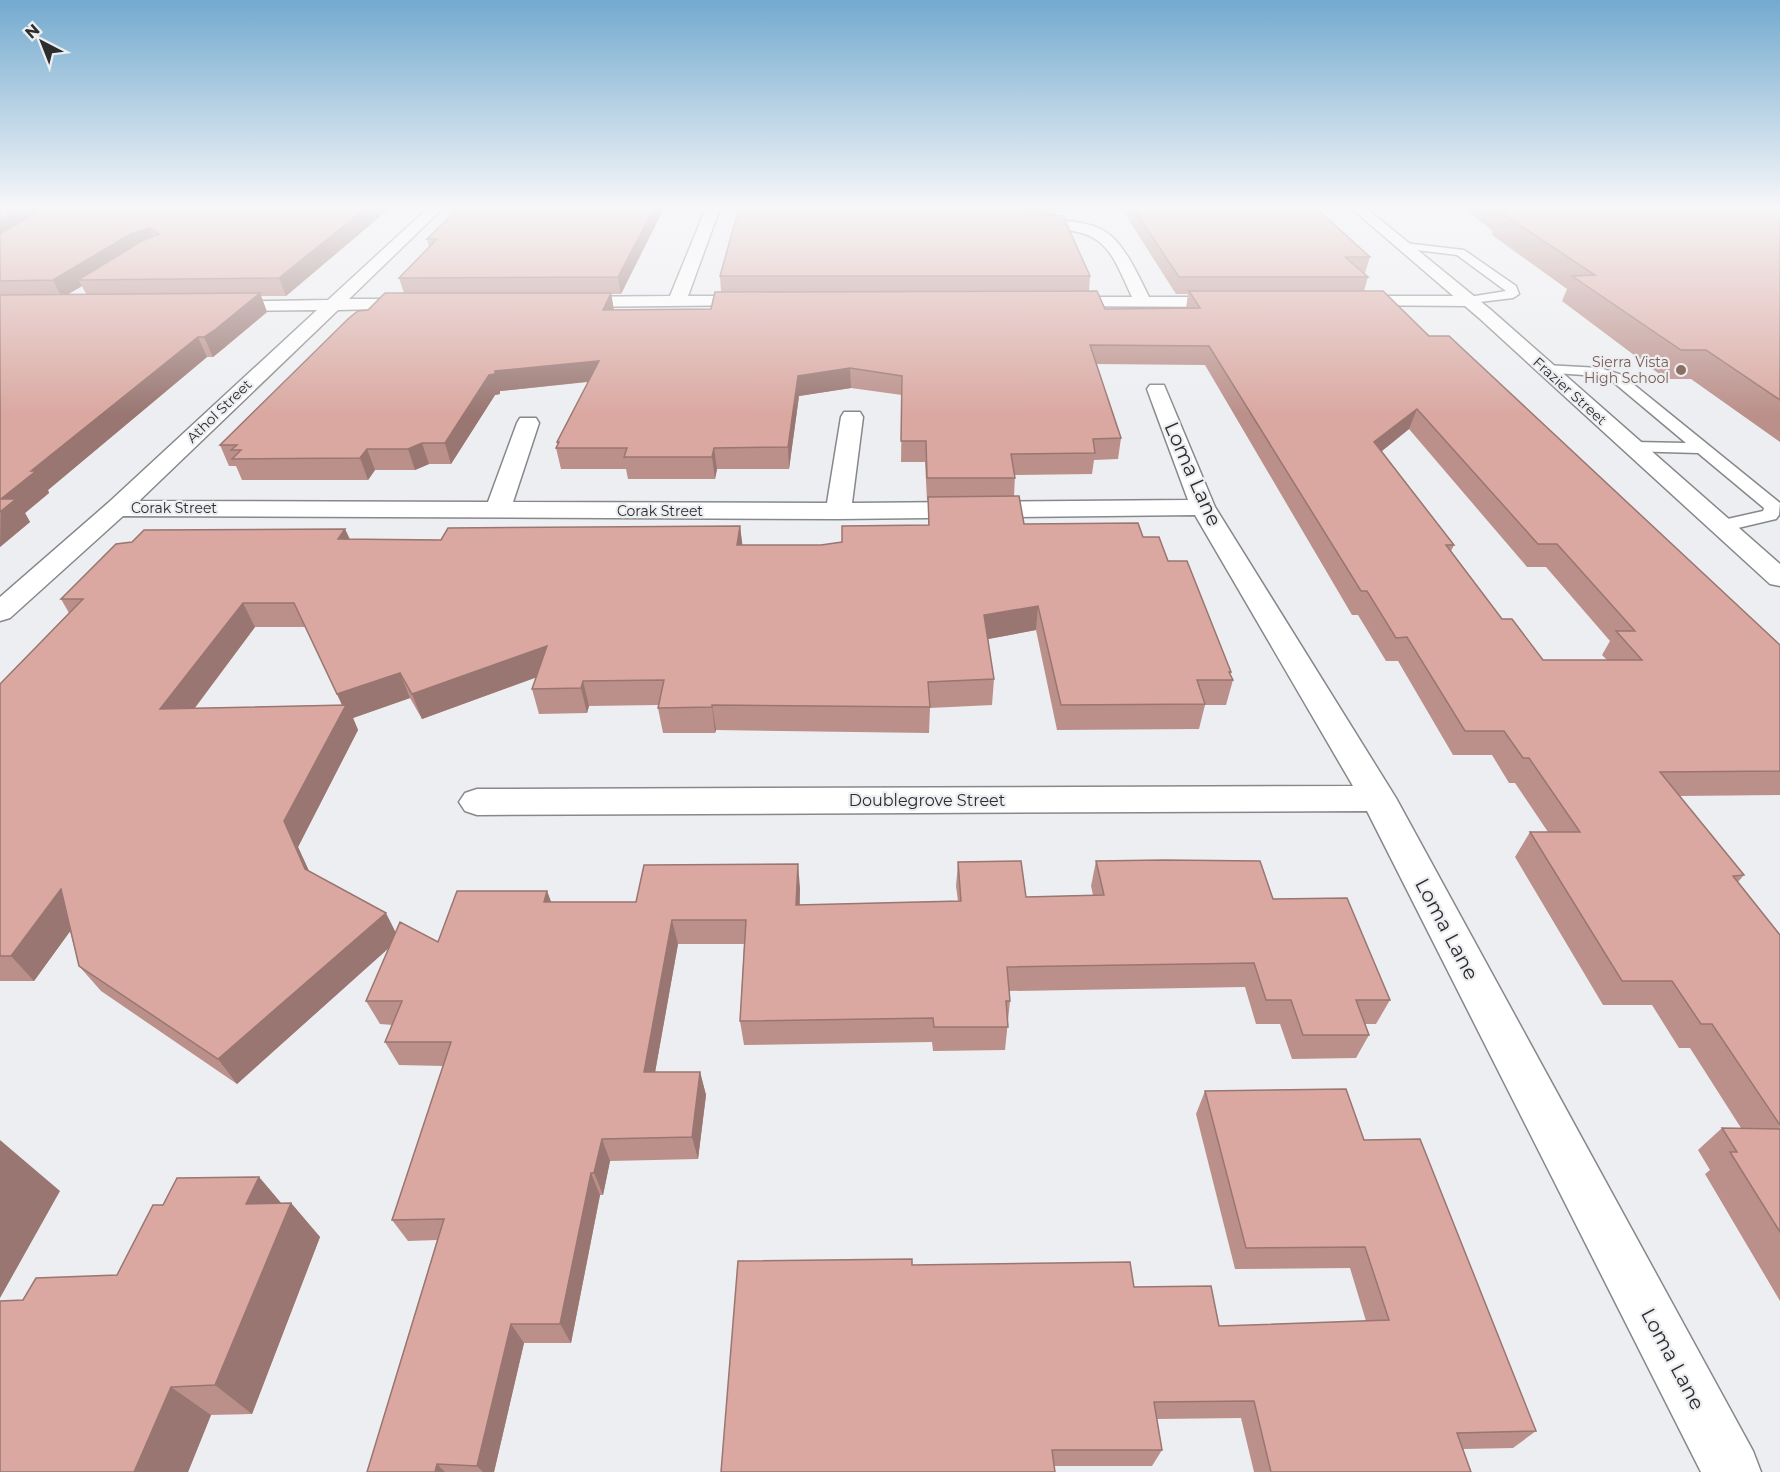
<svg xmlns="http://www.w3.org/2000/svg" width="1780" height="1472" font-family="Montserrat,sans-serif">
	<rect width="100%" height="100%" fill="#edeef1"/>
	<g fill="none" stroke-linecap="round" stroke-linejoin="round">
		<g stroke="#86888a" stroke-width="3">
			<path id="service" d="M 1404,243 L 1464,250 L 1516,286 L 1519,294 L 1513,298 L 1463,304 L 1463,298 L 1506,291 L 1457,255 L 1400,248 L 1400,244 Z
				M 1545,365 L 1600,368 L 1622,375 L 1780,503 L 1779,515 L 1776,519 L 1721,532 L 1714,530 L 1712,526 L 1714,522 L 1763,511 L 1764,508 L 1698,453 L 1627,451 L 1625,447 L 1627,443 L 1633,442 L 1686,443 L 1612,381 L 1598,376 L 1540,372 L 1538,369 L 1540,366 Z"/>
		</g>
		<g stroke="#86888a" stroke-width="3">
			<path id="minor" d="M 428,208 L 443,208 L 349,299 L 418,299 L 427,304 L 424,308 L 338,310 L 139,501 L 488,502 L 517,423 L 520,418 L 536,418 L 539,423 L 513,502 L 827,503 L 841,417 L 844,412 L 860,412 L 863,417 L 852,503 L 1188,500 L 1147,389 L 1150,385 L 1164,385 L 1215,507 L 1396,798 L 1753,1451 L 1761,1472 L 1701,1472 L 1367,811 L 477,815 L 465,811 L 459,802 L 465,793 L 477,789 L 1353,786 L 1195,515 L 838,519 L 123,516 L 10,618 L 0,621 L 0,597 L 108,503 L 317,310 L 221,311 L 212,306 L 215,302 L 328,300 Z
				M 706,208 L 720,208 L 688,296 L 757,296 L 766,301 L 763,305 L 569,307 L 560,302 L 569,297 L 670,296 Z
				M 1023,218 C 1106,223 1112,220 1149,297 L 1231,297 L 1240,302 L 1231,307 L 1052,306 L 1049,302 L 1058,297 L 1132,297 C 1112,254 1107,231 1055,229 C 1043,228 1030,229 1018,226 L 1015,223 Z
				M 1349,296 L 1468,296 L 1477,301 L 1468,306 L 1343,305 L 1340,301 L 1343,297 Z"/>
		</g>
		<g stroke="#86888a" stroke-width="3">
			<path id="tertiary" d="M 1351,208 L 1366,208 L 1491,310 L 1780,564 L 1780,586 L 1770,584 L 1479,318 Z"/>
		</g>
		<use href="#service" fill="#fff" fill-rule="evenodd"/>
		<use href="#minor" fill="#fff" fill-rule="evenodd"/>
		<use href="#tertiary" fill="#fff" fill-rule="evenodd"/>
	</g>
	<path fill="#bb908a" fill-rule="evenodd" d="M 0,208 L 390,208 L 286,296 L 261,296 L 267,312 L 224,348 L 213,357 L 207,357 L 48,490 L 49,493 L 25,513 L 30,522 L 0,547 ZM 82,286 L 86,294 L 68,294 Z
		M 459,208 L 664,208 L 621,294 L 611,294 L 614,310 L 711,309 L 721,292 L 720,276 L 739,208 L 1056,208 L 1055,216 L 1090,276 L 1089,291 L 1105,309 L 1186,308 L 1188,294 L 1176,294 L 1121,208 L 1316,208 L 1370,257 L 1365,273 L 1363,273 L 1368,277 L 1364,291 L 1429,336 L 1780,645 L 1780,795 L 1679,796 L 1744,875 L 1738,882 L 1780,935 L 1780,1301 L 1705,1174 L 1710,1170 L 1698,1150 L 1722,1128 L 1741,1128 L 1690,1048 L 1679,1048 L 1652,1005 L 1603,1005 L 1515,857 L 1530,832 L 1548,832 L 1515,783 L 1509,783 L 1492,755 L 1453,755 L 1398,661 L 1386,661 L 1358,615 L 1352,615 L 1205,365 L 1096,364 L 1121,438 L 1118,459 L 1094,460 L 1092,474 L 1015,475 L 1014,496 L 1024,524 L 1143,537 L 1168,561 L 1231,672 L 1230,675 L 1233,680 L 1226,705 L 1205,705 L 1199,729 L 1057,730 L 1036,630 L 988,639 L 994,679 L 992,705 L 930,708 L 929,733 L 716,730 L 715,733 L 663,733 L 658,708 L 658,705 L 589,706 L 587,713 L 539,714 L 532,689 L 536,677 L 422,719 L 410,698 L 353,718 L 358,730 L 298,847 L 309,871 L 396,933 L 438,942 L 547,891 L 551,902 L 636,902 L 800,888 L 800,905 L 958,901 L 956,886 L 958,862 L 1026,897 L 1093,895 L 1091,886 L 1096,861 L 1273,899 L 1390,1000 L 1376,1024 L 1365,1024 L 1369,1035 L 1356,1058 L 1292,1059 L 1280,1024 L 1256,1024 L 1245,987 L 1009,991 L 1010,1001 L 1005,1050 L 933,1051 L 932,1042 L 744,1045 L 740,1021 L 744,944 L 678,944 L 655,1072 L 700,1072 L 706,1095 L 698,1159 L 610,1161 L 603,1195 L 600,1195 L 571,1343 L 524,1343 L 494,1472 L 367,1472 L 437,1240 L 408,1241 L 392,1220 L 443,1066 L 399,1065 L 385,1042 L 393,1025 L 380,1024 L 366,1001 L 389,947 L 237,1084 L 101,991 L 79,966 L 70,931 L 34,981 L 0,981 L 0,684 L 69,613 L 61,599 L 345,529 L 350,539 L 441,540 L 740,526 L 742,545 L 821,545 L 842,542 L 928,525 L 928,500 L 927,500 L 925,462 L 901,462 L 902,395 L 851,388 L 799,396 L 789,469 L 717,469 L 715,479 L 628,479 L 626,469 L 561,469 L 556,448 L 557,446 L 557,442 L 588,382 L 500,391 L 500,394 L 495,395 L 451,464 L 429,464 L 415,470 L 375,470 L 368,480 L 242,480 L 236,466 L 229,466 L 220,445 L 368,310 L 404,293 L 399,278 L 429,247 L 427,239 ZM 1409,429 L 1527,567 L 1546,567 L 1610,641 L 1602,655 L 1607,660 L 1543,660 L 1502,619 L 1451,551 L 1454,545 L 1382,451 ZM 255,627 L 306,627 L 342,705 L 195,708 Z
		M 1463,208 L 1780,208 L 1780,442 L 1691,379 L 1666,379 L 1562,301 L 1567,289 L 1492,235 L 1493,231 Z
		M 1205,1091 L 1364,1140 L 1536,1431 L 1513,1448 L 1463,1449 L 1471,1472 L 1254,1472 L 1241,1418 L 1157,1419 L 1162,1450 L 1152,1466 L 1054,1466 L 912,1265 L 1134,1287 L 1219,1326 L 1366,1321 L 1350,1268 L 1235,1269 L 1196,1114 Z
		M 259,1177 L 281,1203 L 291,1203 L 320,1237 L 252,1414 L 211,1415 L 188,1472 L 0,1472 L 23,1300 L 117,1275 L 163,1205 Z"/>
	<path fill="#997671" d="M 20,208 L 54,208 L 0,241 L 0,220 Z
		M 366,208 L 390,208 L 286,296 L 279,278 Z
		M 654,208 L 664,208 L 621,294 L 618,277 Z
		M 150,228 L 157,245 L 78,280 L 82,286 L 62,298 L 53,280 L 132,233 Z
		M 260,293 L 267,312 L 224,348 L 213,357 L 204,337 Z
		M 611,293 L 614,311 L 603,310 Z
		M 198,337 L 207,357 L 48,490 L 49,493 L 25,513 L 30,522 L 0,547 L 1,499 L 31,471 Z
		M 599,361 L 603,380 L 500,391 L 500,394 L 495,395 L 451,464 L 445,443 L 489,375 L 495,371 Z
		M 850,368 L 851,388 L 799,396 L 789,469 L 788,447 L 798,376 Z
		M 1417,409 L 1409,429 L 1367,463 L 1374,442 Z
		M 422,443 L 429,464 L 415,470 L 408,449 Z
		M 714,448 L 717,469 L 715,479 L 712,457 Z
		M 367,449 L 375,470 L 368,480 L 360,458 Z
		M 740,526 L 743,549 L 737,545 Z
		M 345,529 L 355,552 L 338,539 Z
		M 243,603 L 255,627 L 175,734 L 160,709 Z
		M 1038,606 L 1036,630 L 983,640 L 984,615 Z
		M 547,646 L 554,671 L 422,719 L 412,694 Z
		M 400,673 L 410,698 L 353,718 L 358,730 L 298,847 L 320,895 L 305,869 L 284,821 L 344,709 L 337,694 Z
		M 583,681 L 589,706 L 587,713 L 581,688 Z
		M 712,705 L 716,730 L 715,733 L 712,707 Z
		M 798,864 L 800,888 L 798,929 L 796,905 Z
		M 61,889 L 82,915 L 34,981 L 11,956 Z
		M 547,891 L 556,915 L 544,902 Z
		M 386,913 L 399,939 L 237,1084 L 218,1059 Z
		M 672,920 L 678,944 L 651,1095 L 644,1072 Z
		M 700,1072 L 706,1095 L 698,1159 L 692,1137 Z
		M 602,1139 L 610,1161 L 603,1195 L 594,1173 Z
		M 0,1140 L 60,1191 L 0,1298 Z
		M 591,1173 L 600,1195 L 571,1343 L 560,1324 Z
		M 259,1177 L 287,1210 L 291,1203 L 320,1237 L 252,1414 L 215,1385 L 246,1204 Z
		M 511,1324 L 524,1343 L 494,1472 L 483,1472 L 477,1466 Z
		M 171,1387 L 211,1415 L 188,1472 L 134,1472 Z
		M 437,1464 L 445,1472 L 435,1472 Z"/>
	<path fill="#daa8a1" stroke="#997671" stroke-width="1.5" fill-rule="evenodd" d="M 0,208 L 20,208 L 0,220 Z
		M 45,208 L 366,208 L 279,278 L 78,280 L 142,241 L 159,234 L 150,228 L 132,233 L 53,280 L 0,281 L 0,234 Z
		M 459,208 L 654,208 L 618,277 L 399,278 L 437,239 L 427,239 Z
		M 739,208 L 947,208 L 1063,216 L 1090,276 L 720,276 Z
		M 1133,208 L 1316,208 L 1370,257 L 1345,257 L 1368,277 L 1179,277 Z
		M 1502,208 L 1780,208 L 1780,400 L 1706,350 L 1681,350 L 1572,276 L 1595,275 L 1500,212 L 1508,212 Z
		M 1097,291 L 1105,309 L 1200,308 L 1189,291 L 1383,291 L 1429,336 L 1449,336 L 1780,645 L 1780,771 L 1660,772 L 1744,875 L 1733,876 L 1780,935 L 1780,1125 L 1712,1024 L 1701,1024 L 1672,981 L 1622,981 L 1530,832 L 1580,832 L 1529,758 L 1523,758 L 1504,731 L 1465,731 L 1407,637 L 1396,638 L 1367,591 L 1361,591 L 1209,346 L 1090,345 L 1121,438 L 1093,439 L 1095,453 L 1011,454 L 1015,478 L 927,478 L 926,441 L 901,441 L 902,376 L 850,368 L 798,376 L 788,447 L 714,448 L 712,457 L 624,457 L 627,448 L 556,448 L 559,442 L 557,442 L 599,361 L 495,371 L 495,374 L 489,375 L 445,443 L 422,443 L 408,449 L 367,449 L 360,458 L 232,459 L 241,450 L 231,450 L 237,445 L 220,445 L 349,318 L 358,311 L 368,310 L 385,293 L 611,293 L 603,310 L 711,309 L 715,292 ZM 1417,409 L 1538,544 L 1557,544 L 1635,631 L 1616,631 L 1642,660 L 1543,660 L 1512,619 L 1502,619 L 1446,545 L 1454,545 L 1374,442 Z
		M 260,293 L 216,329 L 204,337 L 198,337 L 31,471 L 36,471 L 1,499 L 16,499 L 0,512 L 0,295 Z
		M 1019,496 L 1024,524 L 1138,523 L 1143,537 L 1159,537 L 1168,561 L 1187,561 L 1231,672 L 1229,672 L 1233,680 L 1197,680 L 1205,704 L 1061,705 L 1038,606 L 984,615 L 994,679 L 928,682 L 930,707 L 712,705 L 712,707 L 658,708 L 664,680 L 583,681 L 581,688 L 532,689 L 547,646 L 412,694 L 400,673 L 337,694 L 294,603 L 243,603 L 160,709 L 346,705 L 284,821 L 305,869 L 386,913 L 218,1059 L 79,966 L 61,889 L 11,956 L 0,956 L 0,684 L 83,599 L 61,599 L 116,544 L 132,542 L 144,530 L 345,529 L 338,539 L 441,540 L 448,528 L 740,526 L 737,545 L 821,545 L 842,542 L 842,526 L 929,525 L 928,497 Z
		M 1163,860 L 1260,861 L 1273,899 L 1347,898 L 1390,1000 L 1356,1000 L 1369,1035 L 1303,1035 L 1291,1000 L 1266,1000 L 1254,963 L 1007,967 L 1010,1001 L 1006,1001 L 1008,1027 L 934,1027 L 933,1018 L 740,1021 L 746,920 L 672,920 L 644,1072 L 700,1072 L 692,1137 L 602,1139 L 594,1173 L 591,1173 L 560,1324 L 511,1324 L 477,1466 L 437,1464 L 435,1472 L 367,1472 L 444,1219 L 392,1220 L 451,1042 L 385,1042 L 402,1001 L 366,1001 L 400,922 L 438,942 L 457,891 L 547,891 L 544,902 L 636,902 L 644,865 L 798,864 L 796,905 L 961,901 L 958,862 L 1021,861 L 1026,897 L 1104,895 L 1096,861 Z
		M 1346,1089 L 1364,1140 L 1420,1139 L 1536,1431 L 1457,1433 L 1471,1472 L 1271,1472 L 1254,1401 L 1154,1402 L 1162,1450 L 1052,1450 L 1055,1472 L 721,1472 L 738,1261 L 912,1259 L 912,1265 L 1130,1262 L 1134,1287 L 1211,1286 L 1219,1326 L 1389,1320 L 1365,1247 L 1246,1248 L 1205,1091 Z
		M 1722,1128 L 1780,1129 L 1780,1232 L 1730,1152 L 1737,1152 Z
		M 259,1177 L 246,1204 L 291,1203 L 215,1385 L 171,1387 L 134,1472 L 0,1472 L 0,1301 L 23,1300 L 36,1278 L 117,1275 L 153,1205 L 163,1205 L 177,1178 Z"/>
	<linearGradient id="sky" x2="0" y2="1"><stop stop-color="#73aacf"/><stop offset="0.5" stop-color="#f7f7f9"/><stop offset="1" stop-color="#f7f7f9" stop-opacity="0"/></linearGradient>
	<rect width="1780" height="414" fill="url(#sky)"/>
	<circle fill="#8d6e63" stroke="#edeef1" stroke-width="2" cx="1681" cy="370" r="6"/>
	<g text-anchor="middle" stroke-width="4.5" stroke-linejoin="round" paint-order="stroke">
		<g font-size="14" fill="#785e54" stroke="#edeef1" text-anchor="end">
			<text x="1669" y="367">Sierra Vista<tspan x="1669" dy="16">High School</tspan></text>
		</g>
		<g font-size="14" fill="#2d2d2e" stroke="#edeef1">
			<text transform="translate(1570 391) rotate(42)" y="5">Frazier Street</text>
			<text transform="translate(219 411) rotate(-44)" y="5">Athol Street</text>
			<text x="174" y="513">Corak Street</text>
			<text x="660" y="516">Corak Street</text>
		</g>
		<g font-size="16" fill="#2d2d2e" stroke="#edeef1">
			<text x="927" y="806">Doublegrove Street</text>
		</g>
		<g font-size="20" fill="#2d2d2e" stroke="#edeef1">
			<text transform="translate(1193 474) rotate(66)" y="7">Loma Lane</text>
			<text transform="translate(1447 929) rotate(62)" y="7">Loma Lane</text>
			<text transform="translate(1673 1359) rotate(62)" y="7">Loma Lane</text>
		</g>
	</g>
	<g transform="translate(42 42) rotate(318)" stroke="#edeef1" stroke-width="4.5" paint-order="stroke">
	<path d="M0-4.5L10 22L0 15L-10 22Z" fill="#2d2d2e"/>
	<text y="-9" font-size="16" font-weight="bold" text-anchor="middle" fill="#2d2d2e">N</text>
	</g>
</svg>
